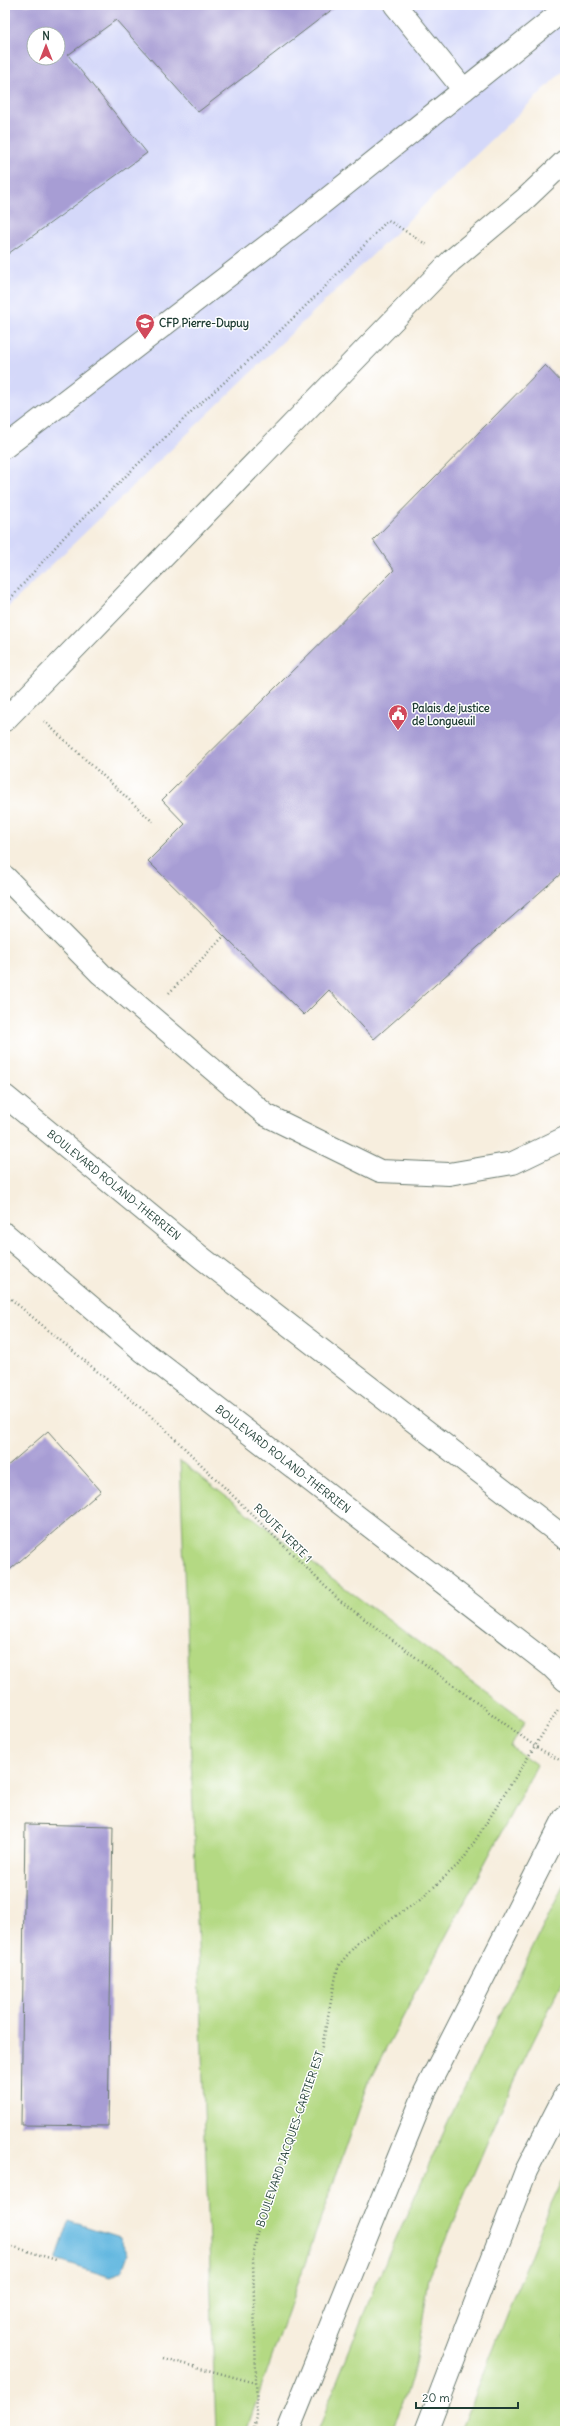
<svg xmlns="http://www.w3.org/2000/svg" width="570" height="2436" font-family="Delius,sans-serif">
	<rect width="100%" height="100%" fill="#fff"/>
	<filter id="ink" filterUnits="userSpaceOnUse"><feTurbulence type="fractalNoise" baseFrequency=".025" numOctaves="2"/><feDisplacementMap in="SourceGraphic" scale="8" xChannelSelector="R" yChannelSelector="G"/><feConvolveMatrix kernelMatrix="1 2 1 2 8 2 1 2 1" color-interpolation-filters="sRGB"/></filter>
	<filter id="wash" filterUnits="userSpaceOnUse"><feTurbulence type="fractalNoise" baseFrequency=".012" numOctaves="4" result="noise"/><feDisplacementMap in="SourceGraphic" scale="16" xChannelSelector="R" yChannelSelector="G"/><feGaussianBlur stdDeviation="0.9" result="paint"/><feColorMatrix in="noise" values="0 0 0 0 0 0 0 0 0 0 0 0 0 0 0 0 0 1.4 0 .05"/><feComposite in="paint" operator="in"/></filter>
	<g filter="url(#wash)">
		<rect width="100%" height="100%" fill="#f7eede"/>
		<path fill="#d4d8f9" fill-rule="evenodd" d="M 5,5 L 565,5 L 565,69 L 5,610 ZM 34,34 L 58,34 L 58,58 L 34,58 Z"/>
		<path fill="#b4d983" stroke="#6a8b5c" d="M 180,1461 L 337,1582 L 525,1721 L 511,1747 L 537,1765 L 370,2079 L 246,2431 L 216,2431 Z
			M 565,1882 L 565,1977 L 514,2080 L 429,2277 L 420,2339 L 411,2381 L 392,2431 L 317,2431 L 379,2276 L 456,2105 Z
			M 565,2174 L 565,2431 L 461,2431 L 551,2204 Z"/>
		<path fill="#64b8e0" stroke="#427a8a" d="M 69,2221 L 119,2237 L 128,2254 L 122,2271 L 110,2277 L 56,2260 Z"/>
		<g id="blocks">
			<path fill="#a79dd4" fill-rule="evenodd" d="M 5,5 L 338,5 L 198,112 L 116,20 L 68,55 L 147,153 L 5,256 ZM 34,34 L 58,34 L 58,58 L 34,58 Z
				M 545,365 L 565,386 L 565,870 L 374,1039 L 329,990 L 304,1015 L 148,861 L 185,824 L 162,800 L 394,570 L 373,540 Z
				M 48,1431 L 101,1491 L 5,1574 L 5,1468 Z
				M 25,1824 L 113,1826 L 108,2126 L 21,2125 Z
				M 99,2428 L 108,2431 L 98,2431 Z"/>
		</g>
	</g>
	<g filter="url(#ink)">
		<use href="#blocks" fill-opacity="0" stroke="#6b7b70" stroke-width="1"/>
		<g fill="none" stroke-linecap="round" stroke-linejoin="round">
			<g stroke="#6b7b70" stroke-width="24">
				<path id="minor" d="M 395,5 L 464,90
					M 5,447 L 301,220 L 565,9
					M 5,720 L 451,261 L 525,199 L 565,161
					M 5,877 L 101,974 L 266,1115 L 380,1171 L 449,1174 L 513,1163 L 565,1138"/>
			</g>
			<g stroke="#6b7b70" stroke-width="24">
				<path id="major" d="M 5,1096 L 202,1258 L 565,1538
					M 5,1234 L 144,1352 L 551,1666 L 565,1680
					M 288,2431 L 425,2092 L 565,1817
					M 426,2431 L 526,2171 L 565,2095"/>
			</g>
			<path stroke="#6b7b70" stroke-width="2.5" stroke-dasharray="1 3" stroke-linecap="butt" d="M 5,605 L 65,536 L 193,410 L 255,355 L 322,290 L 388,220 L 427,245
				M 44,721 L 153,822
				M 169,993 L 224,936
				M 5,1294 L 160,1424 L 339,1600 L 536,1747 L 565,1763
				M 5,2244 L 56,2260
				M 163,2358 L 256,2383
				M 253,2431 L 257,2417 L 253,2259 L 257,2233 L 267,2197 L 290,2144 L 321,2051 L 338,1966 L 360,1940 L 420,1900 L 463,1860 L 559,1708"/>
			<use href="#minor" stroke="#fff" stroke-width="22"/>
			<use href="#major" stroke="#fff" stroke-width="22"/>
		</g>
	</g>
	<defs>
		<g id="university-pin" transform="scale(1)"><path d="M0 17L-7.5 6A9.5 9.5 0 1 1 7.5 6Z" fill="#d1495b" stroke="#fff"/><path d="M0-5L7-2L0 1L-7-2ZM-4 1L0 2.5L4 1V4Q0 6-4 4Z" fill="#fff"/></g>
		<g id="civic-pin" transform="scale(1)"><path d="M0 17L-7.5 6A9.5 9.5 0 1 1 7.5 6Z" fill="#d1495b" stroke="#fff"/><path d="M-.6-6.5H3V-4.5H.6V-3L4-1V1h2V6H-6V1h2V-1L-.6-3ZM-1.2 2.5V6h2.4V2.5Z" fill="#fff"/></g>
	</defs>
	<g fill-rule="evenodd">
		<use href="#university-pin" x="145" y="323"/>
		<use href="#civic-pin" x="398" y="714"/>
	</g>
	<g text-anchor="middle" stroke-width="3" stroke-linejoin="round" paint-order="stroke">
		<g font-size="11" font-weight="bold" fill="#1f3d34" stroke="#fff" text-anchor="start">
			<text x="159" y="327">CFP Pierre-Dupuy</text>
			<text x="412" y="712">Palais de justice<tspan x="412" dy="13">de Longueuil</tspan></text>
		</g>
		<g font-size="11" fill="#1f3d34" stroke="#fff">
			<text transform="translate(114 1185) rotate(39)" y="4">BOULEVARD ROLAND-THERRIEN</text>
			<text transform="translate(283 1459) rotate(38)" y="4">BOULEVARD ROLAND-THERRIEN</text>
			<text transform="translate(283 1533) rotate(45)" y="4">ROUTE VERTE 1</text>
			<text transform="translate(290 2139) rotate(-71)" y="4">BOULEVARD JACQUES-CARTIER EST</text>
		</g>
	</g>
	<rect width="570" height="2436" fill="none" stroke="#fff" stroke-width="20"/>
	<g transform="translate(46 46)"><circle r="19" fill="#ffffff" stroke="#a5b1ae"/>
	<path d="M0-3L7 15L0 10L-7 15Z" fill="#d1495b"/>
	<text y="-6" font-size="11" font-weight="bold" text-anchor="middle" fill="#1f3d34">N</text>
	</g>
	<path d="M416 2402v6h102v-6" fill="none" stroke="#1f3d34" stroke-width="2"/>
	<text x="422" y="2402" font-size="12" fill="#1f3d34" stroke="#ffffff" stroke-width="3" paint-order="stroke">20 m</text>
</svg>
